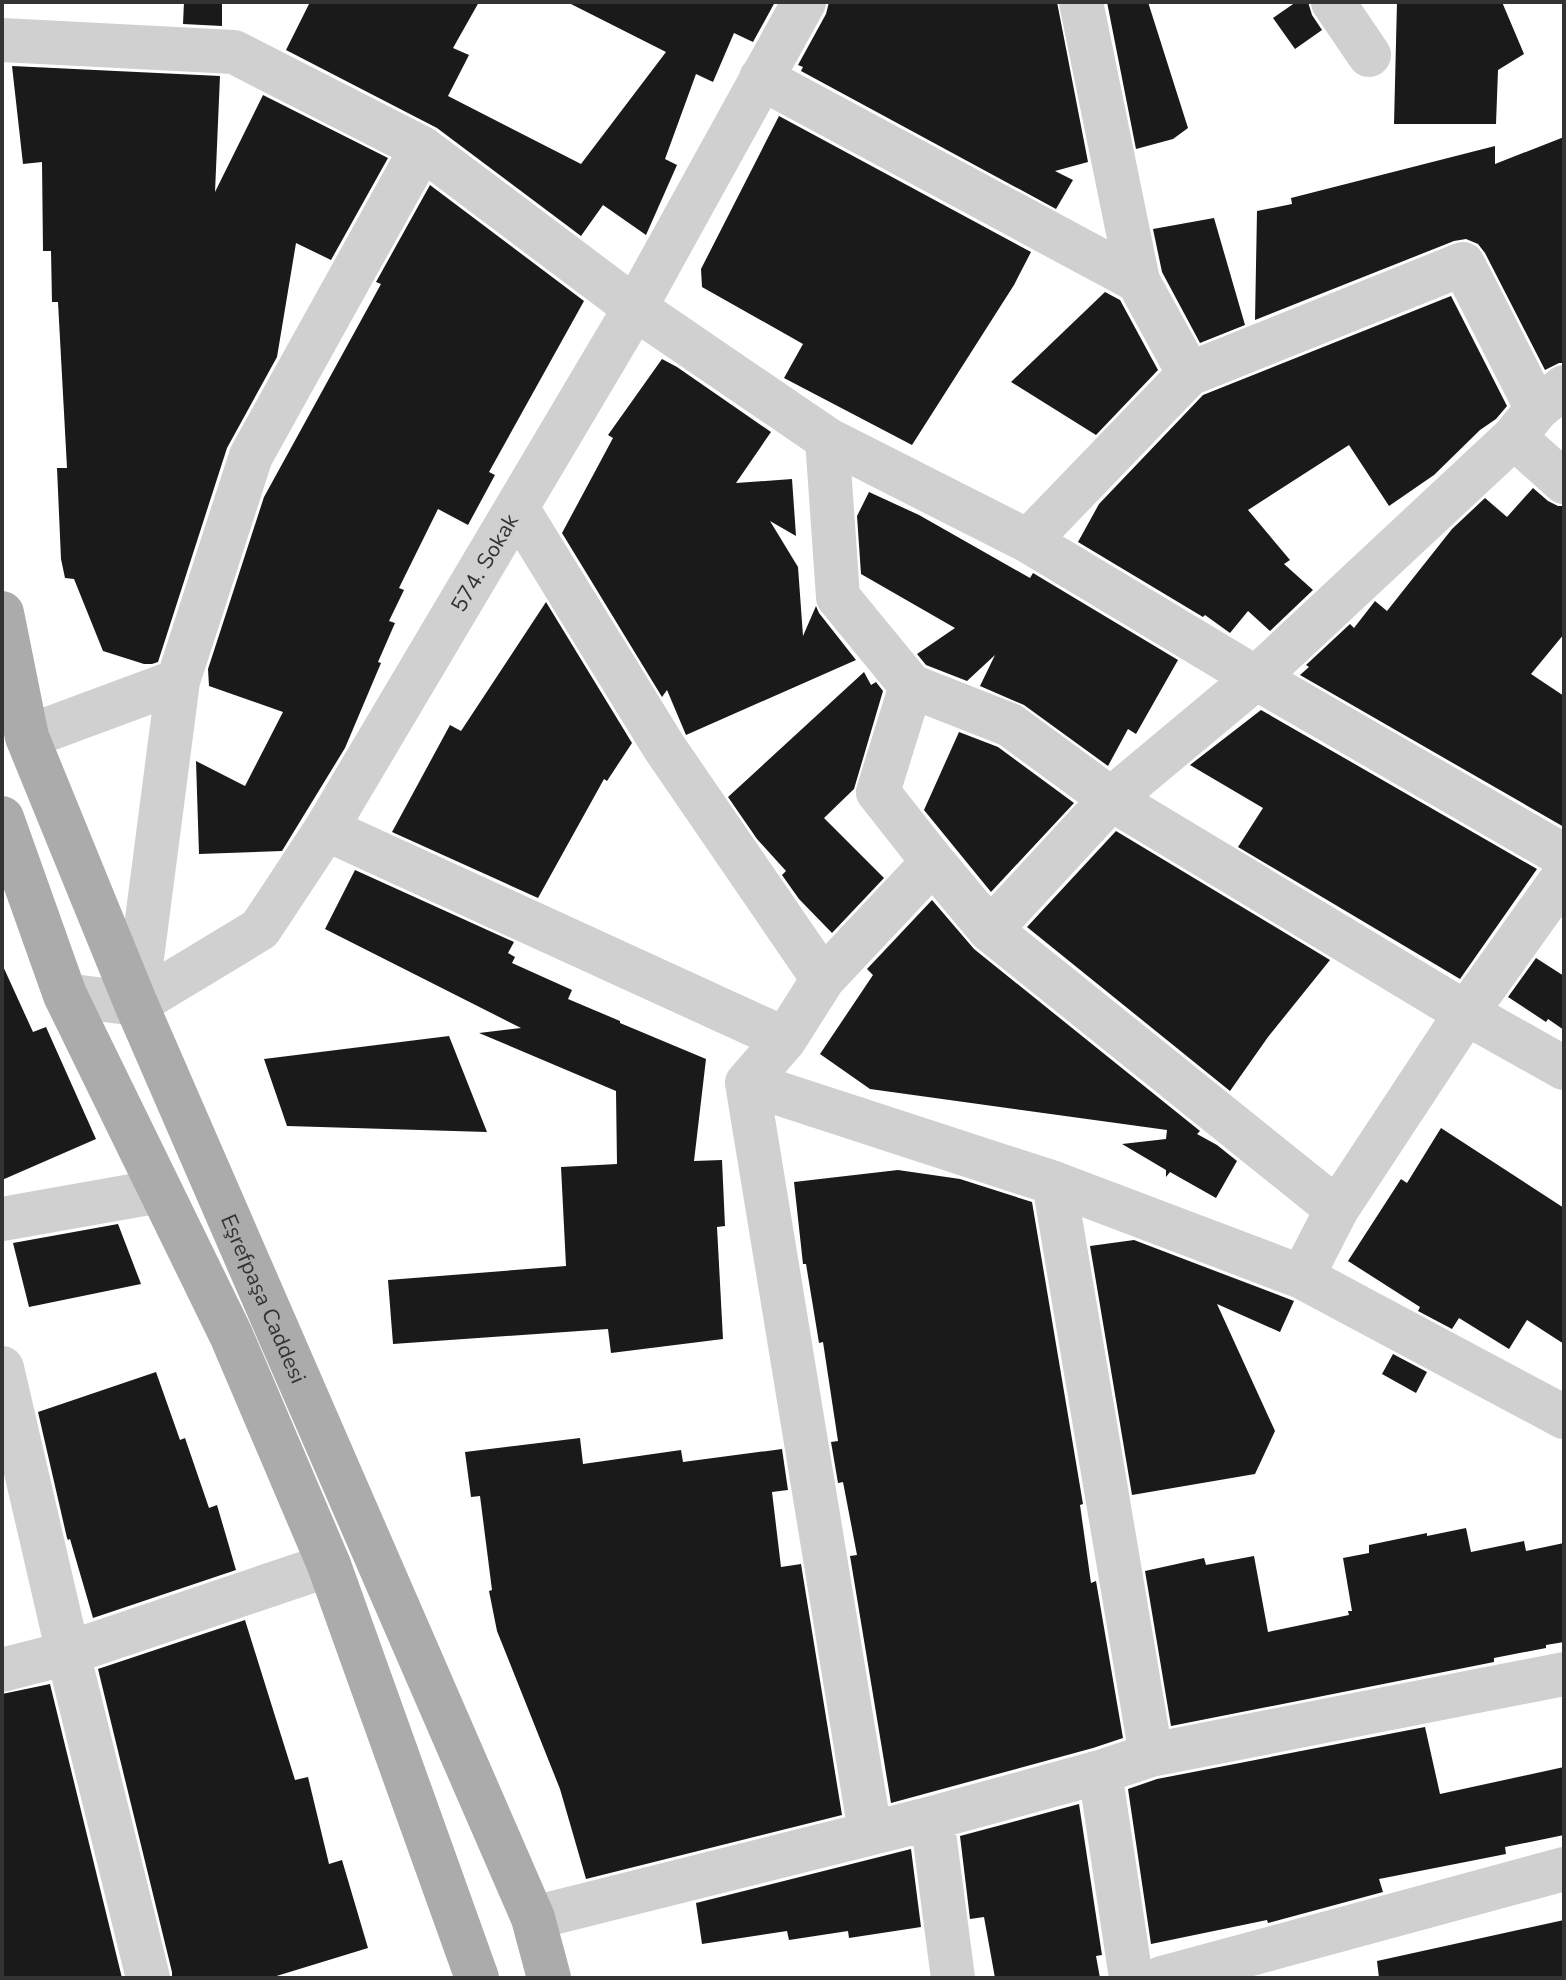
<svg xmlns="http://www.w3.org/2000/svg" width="1566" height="1980" font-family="'Nunito Sans',sans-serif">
	<rect width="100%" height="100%" fill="#fff"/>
	<path fill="#1a1a1a" d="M 184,2 L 222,2 L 222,26 L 183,24 Z
		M 310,2 L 479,2 L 453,48 L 469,55 L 448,96 L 581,164 L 666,52 L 567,2 L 775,2 L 753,42 L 734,33 L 713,82 L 696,74 L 665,159 L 677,165 L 646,235 L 603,205 L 581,236 L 437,128 L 286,50 Z
		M 829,2 L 1057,2 L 1088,162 L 1055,171 L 1073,180 L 1056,209 L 801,71 L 803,67 L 798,65 L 826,14 Z
		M 1107,2 L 1148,2 L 1188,128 L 1173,139 L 1136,149 Z
		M 1296,2 L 1308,2 L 1312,15 L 1322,30 L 1295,49 L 1273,18 Z
		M 1397,2 L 1502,2 L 1524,54 L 1498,70 L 1496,124 L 1394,124 Z
		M 12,66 L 220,76 L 215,192 L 263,95 L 388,158 L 331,260 L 296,243 L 277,357 L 227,448 L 158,662 L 152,664 L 144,664 L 103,651 L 74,579 L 65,578 L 61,559 L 57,468 L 67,468 L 58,302 L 52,302 L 51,251 L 43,251 L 42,162 L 23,164 Z
		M 779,116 L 1031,252 L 1014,285 L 912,445 L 784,378 L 803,344 L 702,287 L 701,269 Z
		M 1564,137 L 1564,363 L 1559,363 L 1545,370 L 1485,253 L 1478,244 L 1466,239 L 1454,241 L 1255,320 L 1257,211 L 1292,204 L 1291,198 L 1495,146 L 1495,164 Z
		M 430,185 L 584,301 L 489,472 L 495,475 L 468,525 L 438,509 L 399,588 L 404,590 L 389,621 L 395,623 L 378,662 L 381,663 L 345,748 L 282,851 L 199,854 L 196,761 L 245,786 L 283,712 L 209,686 L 208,669 L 264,497 L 381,284 L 376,282 Z
		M 1214,218 L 1245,325 L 1200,343 L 1162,272 L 1153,229 Z
		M 1105,292 L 1120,300 L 1158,370 L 1096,435 L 1011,382 Z
		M 1451,296 L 1507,406 L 1496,419 L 1480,430 L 1434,475 L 1389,506 L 1349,445 L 1248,510 L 1290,560 L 1284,564 L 1313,590 L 1270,631 L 1248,611 L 1230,633 L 1205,615 L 1203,617 L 1078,542 L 1099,504 L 1203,395 Z
		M 662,359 L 677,367 L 771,432 L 736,483 L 792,479 L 796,536 L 770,521 L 798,567 L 803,636 L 816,606 L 819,613 L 856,660 L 686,735 L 667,690 L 662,697 L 562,533 L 613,438 L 608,435 Z
		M 1533,488 L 1548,501 L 1558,506 L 1564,506 L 1564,634 L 1531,674 L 1564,696 L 1564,827 L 1300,675 L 1309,667 L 1306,665 L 1350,624 L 1354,628 L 1375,601 L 1387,611 L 1452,529 L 1485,498 L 1507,517 Z
		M 869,492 L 919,515 L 1030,578 L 1033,573 L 1178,660 L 1136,734 L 1128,729 L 1108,766 L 1024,705 L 980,686 L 995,655 L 967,681 L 926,665 L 917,654 L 955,628 L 861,574 L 857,516 Z
		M 546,602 L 632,743 L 607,781 L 604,779 L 538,898 L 392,832 L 450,725 L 461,731 Z
		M 864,672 L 871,685 L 876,682 L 883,691 L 854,789 L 824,818 L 884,878 L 832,933 L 799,899 L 782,875 L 786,871 L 757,839 L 728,797 Z
		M 1261,710 L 1537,869 L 1460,979 L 1238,847 L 1263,808 L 1190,765 Z
		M 959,732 L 998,747 L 1074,803 L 991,892 L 924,810 Z
		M 1116,831 L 1330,960 L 1268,1037 L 1230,1091 L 1027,927 Z
		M 355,870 L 514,942 L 508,953 L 515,957 L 512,963 L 572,990 L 568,999 L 620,1021 L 620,1023 L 706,1059 L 694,1161 L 722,1160 L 725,1226 L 717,1227 L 723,1339 L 611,1353 L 608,1329 L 393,1344 L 388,1280 L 566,1266 L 561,1167 L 617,1164 L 616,1091 L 479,1033 L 521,1028 L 325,929 Z
		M 932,900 L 974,949 L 1200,1131 L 1197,1134 L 1217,1145 L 1237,1161 L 1216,1198 L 1170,1172 L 1166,1177 L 1166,1170 L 1122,1144 L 1166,1139 L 1167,1130 L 870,1089 L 820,1054 L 873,975 L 867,969 Z
		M 1536,958 L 1564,976 L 1564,1030 L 1548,1019 L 1546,1022 L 1508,997 Z
		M 2,964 L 33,1032 L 46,1027 L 96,1139 L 2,1180 Z
		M 449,1036 L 487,1132 L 287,1126 L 264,1059 Z
		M 1441,1128 L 1564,1208 L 1564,1344 L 1527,1320 L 1509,1349 L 1459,1318 L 1452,1329 L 1418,1311 L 1420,1307 L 1348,1261 L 1401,1179 L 1407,1183 Z
		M 898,1170 L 960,1179 L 1032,1202 L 1083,1504 L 1080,1505 L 1091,1583 L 1096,1581 L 1123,1738 L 1093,1748 L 891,1803 L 850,1556 L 857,1555 L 843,1482 L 838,1483 L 831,1442 L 838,1441 L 823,1342 L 819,1343 L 806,1264 L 803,1264 L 794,1182 Z
		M 118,1224 L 141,1284 L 29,1307 L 13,1243 Z
		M 1134,1240 L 1294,1301 L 1280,1332 L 1217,1304 L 1275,1431 L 1255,1474 L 1132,1495 L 1090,1246 Z
		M 1393,1354 L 1427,1372 L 1416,1393 L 1382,1374 Z
		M 156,1372 L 180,1440 L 185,1438 L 209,1508 L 217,1505 L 236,1570 L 93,1618 L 70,1539 L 68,1540 L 67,1538 L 38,1412 Z
		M 580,1438 L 583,1464 L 681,1450 L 683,1462 L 782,1449 L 788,1490 L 772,1492 L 781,1567 L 801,1564 L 842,1815 L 586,1879 L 560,1789 L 497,1631 L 489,1591 L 492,1590 L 480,1496 L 471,1497 L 465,1452 Z
		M 1466,1528 L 1471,1552 L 1524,1541 L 1526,1551 L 1564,1543 L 1564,1642 L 1546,1645 L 1546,1648 L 1494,1658 L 1494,1662 L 1171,1726 L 1145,1571 L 1204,1558 L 1206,1565 L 1254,1556 L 1268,1632 L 1349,1615 L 1348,1611 L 1352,1611 L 1343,1558 L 1369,1553 L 1369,1545 L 1427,1533 L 1427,1536 Z
		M 245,1620 L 295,1780 L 308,1777 L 329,1864 L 342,1860 L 368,1948 L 270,1978 L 172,1978 L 172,1972 L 98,1669 Z
		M 50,1684 L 122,1978 L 2,1978 L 2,1694 Z
		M 1425,1727 L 1440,1794 L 1564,1767 L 1564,1835 L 1505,1847 L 1506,1854 L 1379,1879 L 1383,1892 L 1268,1923 L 1267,1920 L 1151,1944 L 1128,1789 L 1157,1779 Z
		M 1079,1804 L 1102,1955 L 1096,1956 L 1100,1978 L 995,1978 L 984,1917 L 970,1919 L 960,1836 Z
		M 911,1849 L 921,1927 L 849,1938 L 848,1931 L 789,1940 L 787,1931 L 702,1944 L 696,1903 Z
		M 1564,1920 L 1564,1978 L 1379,1978 L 1377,1961 Z"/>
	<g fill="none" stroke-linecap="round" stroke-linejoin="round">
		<path stroke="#d0d0d0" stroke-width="44" d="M 1081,2 L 1138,281
			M 1333,2 L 1369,55
			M 2,40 L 234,52 L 422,148 L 635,308 L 827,439 L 1028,541 L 1256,678 L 1564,856
			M 761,78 L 1138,281 L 1189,374
			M 1514,437 L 1564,482
			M 827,439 L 838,597 L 911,686 L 1010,725 L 1111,799 L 1466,1013 L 1564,1068
			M 517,508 L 664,747 L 823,979
			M 1028,541 L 1189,374 L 1463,264 L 1537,409
			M 911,686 L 878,792 L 933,862
			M 27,737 L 178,681
			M 326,829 L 785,1039
			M 990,930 L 1337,1209
			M 136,1004 L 178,681 L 251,456 L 422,148
			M 747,1083 L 1054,1183 L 1302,1277 L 1564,1417
			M 1054,1183 L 1151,1755
			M 1302,1277 L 1337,1209 L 1466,1013 L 1564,876
			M 2,1368 L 68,1653 L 148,1978
			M 2,1670 L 68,1653 L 329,1565
			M 1100,1772 L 1131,1978
			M 932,1818 L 953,1978
			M 870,1832 L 747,1083 L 785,1039 L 823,979 L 933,862 L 990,930 L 1111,799 L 1256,678 L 1514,437 L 1537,409 L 1564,387
			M 533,1918 L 932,1818 L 1100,1772 L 1151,1755 L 1564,1674
			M 1162,1978 L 1564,1869"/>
		<g stroke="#d0d0d0" stroke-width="44">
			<path id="s1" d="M 65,995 L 136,1004 L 260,929 L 326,829 L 635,308 L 804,2"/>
			<path d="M 2,1219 L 160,1191"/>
		</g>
		<g stroke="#ababab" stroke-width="44">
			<path id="s2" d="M 2,613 L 27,737 L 136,1004 L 533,1918 L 549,1978"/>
			<path d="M 2,818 L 65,995 L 231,1335 L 329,1565 L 477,1978"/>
		</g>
	</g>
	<g text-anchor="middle" stroke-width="8" stroke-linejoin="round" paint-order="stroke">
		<g font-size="22" fill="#333" stroke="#fff">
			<text dy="8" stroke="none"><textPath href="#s1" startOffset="646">574. Sokak</textPath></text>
			<text dy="8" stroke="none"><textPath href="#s2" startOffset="736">Eşrefpaşa Caddesi</textPath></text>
		</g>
	</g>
	<rect width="1566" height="1980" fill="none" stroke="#333333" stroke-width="8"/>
</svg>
